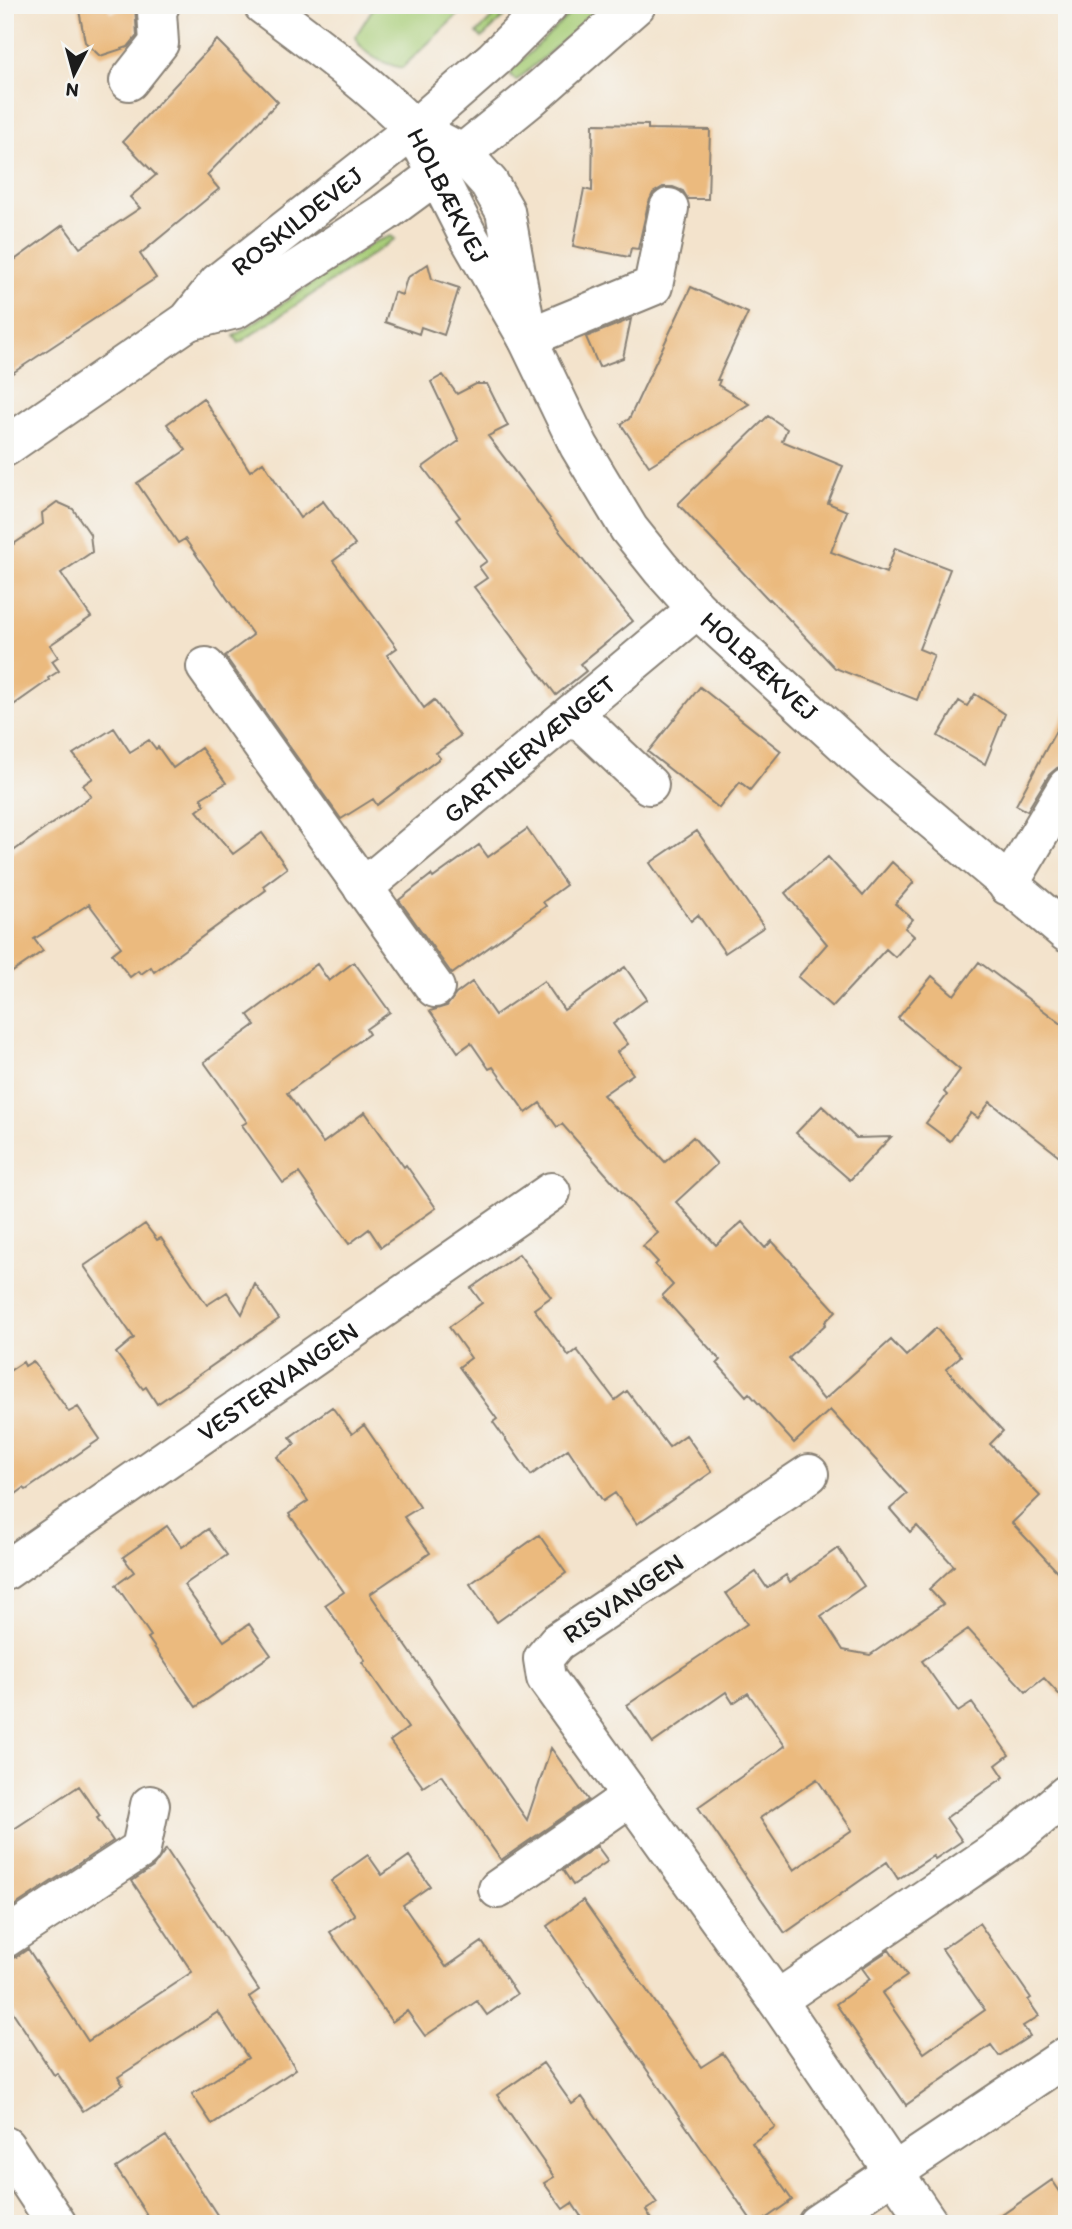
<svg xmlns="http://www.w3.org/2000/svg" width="1072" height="2229" font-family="Itim,sans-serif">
	<rect width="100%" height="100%" fill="#f6f6f2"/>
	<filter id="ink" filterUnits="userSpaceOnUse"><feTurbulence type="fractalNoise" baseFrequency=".0143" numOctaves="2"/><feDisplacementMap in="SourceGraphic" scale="14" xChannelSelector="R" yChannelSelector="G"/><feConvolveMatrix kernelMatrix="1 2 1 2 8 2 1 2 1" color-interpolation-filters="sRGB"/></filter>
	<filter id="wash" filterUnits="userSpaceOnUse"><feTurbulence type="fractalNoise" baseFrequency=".00686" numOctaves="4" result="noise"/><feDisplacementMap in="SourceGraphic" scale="28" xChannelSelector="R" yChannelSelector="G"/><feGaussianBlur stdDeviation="1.57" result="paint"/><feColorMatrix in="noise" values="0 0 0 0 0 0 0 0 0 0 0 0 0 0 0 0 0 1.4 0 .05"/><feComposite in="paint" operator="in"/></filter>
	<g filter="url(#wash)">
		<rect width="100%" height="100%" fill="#f3e3cc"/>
		<path fill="#a7cd77" stroke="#62744a" stroke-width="2" d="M 375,5 L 468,5 L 402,68 C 382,63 364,56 355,37 Z
			M 504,5 L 516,5 L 482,38 L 477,33 Z
			M 579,5 L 605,5 L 516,81 L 510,75 L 512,70 Z
			M 391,236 L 395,239 L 239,343 L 234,336 L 374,242 Z"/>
		<g id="blocks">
			<path fill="#ebba7e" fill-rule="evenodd" d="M 78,5 L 107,5 L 110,13 L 135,6 L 137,36 L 128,47 L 100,56 L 85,42 Z
				M 217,40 L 278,102 L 207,175 L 219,189 L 140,254 L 156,278 L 5,378 L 5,267 L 63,225 L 80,248 L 140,208 L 130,197 L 156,175 L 123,141 Z
				M 593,124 L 648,125 L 648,129 L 710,130 L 708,199 L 688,199 L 683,191 L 673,187 L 663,187 L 653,193 L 648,204 L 638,249 L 631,248 L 629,257 L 573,246 L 584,189 L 592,191 Z
				M 428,264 L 432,279 L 459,288 L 444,335 L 421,327 L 419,334 L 385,322 L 394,292 L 402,295 L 407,278 Z
				M 691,287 L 748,313 L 717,380 L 720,380 L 718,385 L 749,404 L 649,466 L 621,424 L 629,419 Z
				M 631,319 L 623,358 L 599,367 L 586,337 Z
				M 443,375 L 457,394 L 476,384 L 487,384 L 508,426 L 488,436 L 563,536 L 633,621 L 580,664 L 586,671 L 556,695 L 474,587 L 487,578 L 479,567 L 487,561 L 456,520 L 460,517 L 423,467 L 459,441 L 431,382 Z
				M 203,398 L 250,471 L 263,462 L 300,518 L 323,501 L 355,545 L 333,561 L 397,648 L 387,655 L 424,708 L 434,700 L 460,736 L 436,753 L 440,758 L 377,805 L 373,799 L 341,819 L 225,656 L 253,635 L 185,539 L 178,543 L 137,483 L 186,450 L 167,424 Z
				M 768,416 L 787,429 L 782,441 L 843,466 L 828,503 L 847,511 L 831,552 L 886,573 L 895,548 L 950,569 L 919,649 L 934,655 L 917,700 L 835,668 L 770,599 L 769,600 L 678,504 Z
				M 57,502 L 73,509 L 90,534 L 92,552 L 61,573 L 91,617 L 50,645 L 58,657 L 52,661 L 59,671 L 48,678 L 49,680 L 5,711 L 5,550 L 43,524 L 42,513 Z
				M 700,687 L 781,751 L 750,790 L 740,782 L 719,808 L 648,752 Z
				M 975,694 L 1005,714 L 985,764 L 938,736 L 959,701 L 967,706 Z
				M 1067,710 L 1067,765 L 1057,768 L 1049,775 L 1027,811 L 1016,805 Z
				M 114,728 L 130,752 L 149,740 L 156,749 L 158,747 L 173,768 L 201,748 L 226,783 L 201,798 L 205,805 L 197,811 L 233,854 L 262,833 L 287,868 L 263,886 L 266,890 L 154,972 L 151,967 L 141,974 L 138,971 L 130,977 L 112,954 L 121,947 L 89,904 L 34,939 L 43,951 L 5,977 L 5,857 L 91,796 L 83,785 L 93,778 L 73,754 Z
				M 527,829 L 566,885 L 543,902 L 546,906 L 452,974 L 399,900 L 431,875 L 433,878 L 479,845 L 488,857 Z
				M 697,831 L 764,927 L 725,953 L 698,915 L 691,921 L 650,863 Z
				M 828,857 L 863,896 L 892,862 L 914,882 L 895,904 L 913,919 L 905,928 L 914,936 L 895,957 L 886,949 L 832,1007 L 798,977 L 827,944 L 785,893 Z
				M 354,962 L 390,1012 L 366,1029 L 369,1034 L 287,1093 L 323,1143 L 365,1112 L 404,1167 L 406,1165 L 436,1208 L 381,1247 L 369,1229 L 349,1244 L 299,1173 L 283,1183 L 242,1125 L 247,1122 L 204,1062 L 255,1025 L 248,1015 L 317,964 L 329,981 Z
				M 979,962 L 1067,1028 L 1067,1162 L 990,1102 L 978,1118 L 971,1113 L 950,1141 L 926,1123 L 947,1095 L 944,1092 L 960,1070 L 898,1018 L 932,976 L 954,995 Z
				M 625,967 L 647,999 L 613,1024 L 628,1044 L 617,1052 L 633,1074 L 603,1095 L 665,1162 L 693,1137 L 717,1164 L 676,1202 L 716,1245 L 742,1222 L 765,1248 L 772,1241 L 836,1311 L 825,1322 L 826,1324 L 789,1358 L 824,1400 L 891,1340 L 906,1356 L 936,1328 L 961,1356 L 946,1369 L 1003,1431 L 990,1444 L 1040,1496 L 1012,1523 L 1067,1582 L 1067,1703 L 1044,1678 L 1026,1692 L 968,1629 L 922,1661 L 958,1712 L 972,1703 L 1009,1755 L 996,1765 L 1004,1777 L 946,1818 L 962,1841 L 935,1859 L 933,1856 L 898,1879 L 887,1862 L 785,1933 L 698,1807 L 785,1746 L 748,1693 L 733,1703 L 726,1692 L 653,1743 L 627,1705 L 747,1624 L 726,1593 L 756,1572 L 767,1588 L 786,1575 L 790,1582 L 838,1548 L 864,1586 L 821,1616 L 843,1650 L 870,1655 L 943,1604 L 929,1589 L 954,1566 L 917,1526 L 910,1532 L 890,1509 L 907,1494 L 830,1410 L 794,1443 L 749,1393 L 746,1396 L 717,1363 L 720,1360 L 662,1296 L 673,1285 L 655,1265 L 658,1262 L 643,1246 L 658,1233 L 562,1124 L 557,1127 L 540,1103 L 526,1113 L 493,1067 L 489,1069 L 471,1043 L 458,1052 L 430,1011 L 447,1006 L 456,994 L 472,982 L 495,1015 L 544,981 L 564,1010 ZM 817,1779 L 852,1830 L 794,1870 L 760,1818 Z
				M 822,1106 L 856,1138 L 891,1137 L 850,1180 L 796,1133 Z
				M 145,1224 L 157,1240 L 161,1238 L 207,1305 L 227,1292 L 242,1314 L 255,1284 L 279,1319 L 157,1404 L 146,1387 L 143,1389 L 116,1353 L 134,1338 L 84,1266 Z
				M 519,1254 L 551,1297 L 534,1309 L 569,1356 L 577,1350 L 615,1400 L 627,1391 L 669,1447 L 686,1435 L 712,1472 L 637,1524 L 615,1493 L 603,1501 L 568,1449 L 531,1475 L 493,1422 L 497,1419 L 459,1367 L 471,1358 L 449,1327 L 482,1303 L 471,1288 Z
				M 33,1361 L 69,1412 L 78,1407 L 100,1439 L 26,1490 L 24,1488 L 5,1502 L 5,1374 L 23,1362 L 25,1366 Z
				M 332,1407 L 352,1434 L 364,1425 L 404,1483 L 420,1507 L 404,1517 L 430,1553 L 370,1594 L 527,1820 L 551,1748 L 588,1800 L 501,1860 L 441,1775 L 423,1787 L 390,1741 L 408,1728 L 362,1662 L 365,1660 L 325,1605 L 344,1592 L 289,1514 L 308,1501 L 277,1457 L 295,1444 L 290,1437 Z
				M 167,1526 L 182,1547 L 208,1529 L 227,1555 L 184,1585 L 224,1641 L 249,1624 L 271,1655 L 196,1707 L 148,1638 L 151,1636 L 116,1585 L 134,1572 L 123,1557 Z
				M 539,1535 L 566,1573 L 497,1622 L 470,1584 Z
				M 79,1786 L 100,1816 L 97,1818 L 113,1841 L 5,1912 L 5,1835 Z
				M 597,1846 L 608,1861 L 573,1885 L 563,1870 Z
				M 166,1849 L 259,1990 L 249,1997 L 296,2069 L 212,2124 L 192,2094 L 248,2058 L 218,2012 L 118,2077 L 123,2085 L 83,2111 L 57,2073 L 54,2075 L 5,2000 L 5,1960 L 16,1957 L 28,1949 L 88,2041 L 192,1972 L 132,1881 L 153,1867 Z
				M 368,1855 L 382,1875 L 409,1856 L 430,1886 L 403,1905 L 446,1967 L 482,1942 L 517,1994 L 487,2015 L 477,2001 L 425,2036 L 407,2011 L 392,2022 L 330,1932 L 355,1915 L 331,1881 Z
				M 583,1900 L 701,2067 L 723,2053 L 775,2127 L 752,2143 L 792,2200 L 758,2224 L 754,2224 L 547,1926 Z
				M 979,1923 L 1031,1998 L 1028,2000 L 1039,2016 L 1023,2026 L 1030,2036 L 999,2056 L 991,2045 L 906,2105 L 836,2004 L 870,1979 L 862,1968 L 889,1950 L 907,1976 L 882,1993 L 924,2053 L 985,2010 L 942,1949 Z
				M 543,2063 L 572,2104 L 582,2097 L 657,2203 L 646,2210 L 655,2224 L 586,2224 L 572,2203 L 563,2209 L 544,2183 L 554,2177 L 497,2095 Z
				M 166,2136 L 223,2224 L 153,2224 L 116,2168 Z
				M 1052,2180 L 1067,2202 L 1067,2224 L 989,2224 Z"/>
		</g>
	</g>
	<g filter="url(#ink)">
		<use href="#blocks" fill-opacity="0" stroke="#888074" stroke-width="2"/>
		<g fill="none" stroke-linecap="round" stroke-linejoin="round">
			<g stroke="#888074" stroke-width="42">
				<g id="minor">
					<path d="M 129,81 L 159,43 L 157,12 L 160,5"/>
					<path d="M 188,321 L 236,309 L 384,213 L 437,174"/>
					<path d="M 527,338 L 653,286 L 669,208"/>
					<path id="s1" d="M 5,447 L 188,321 L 218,283 L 414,129 C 369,83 315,44 263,5"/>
					<path d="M 206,667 L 435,988"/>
					<path d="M 573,713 L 649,785"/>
					<path d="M 1008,886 L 1067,787"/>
					<path id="s2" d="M 363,888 L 697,609"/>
					<path d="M 809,1474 L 557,1642 L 543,1659 L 546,1678 L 777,2000 L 929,2224"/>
					<path id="s3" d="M 5,1571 L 551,1192"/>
					<path d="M 498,1889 L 630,1797"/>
					<path d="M 5,1938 L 141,1849 L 150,1805"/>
					<path d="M 777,2000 L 1015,1838 L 1067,1794"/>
					<path d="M 5,2146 L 57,2224"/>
					<path d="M 817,2224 L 1067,2056"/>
				</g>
			</g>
			<g stroke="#888074" stroke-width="42">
				<g id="major">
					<path id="s4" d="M 414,129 L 467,234 L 527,338 L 579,446 L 629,529 L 661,569 L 697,609 L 880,776 L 1067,933"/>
					<path d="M 414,129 L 494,59 L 548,5"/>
					<path d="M 441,142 L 462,153 L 489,183 L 505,211 L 523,312"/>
					<path d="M 437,174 L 528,100 L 636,5"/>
				</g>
			</g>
			<use href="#minor" stroke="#fff" stroke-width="38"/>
			<use href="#major" stroke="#fff" stroke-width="38"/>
		</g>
	</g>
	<g text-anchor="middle" stroke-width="7" stroke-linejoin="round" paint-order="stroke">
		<g font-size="26" fill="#1c1c1c" stroke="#f6f6f2">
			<text dy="9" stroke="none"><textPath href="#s4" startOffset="75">HOLBÆKVEJ</textPath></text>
			<text dy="9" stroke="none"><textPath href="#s1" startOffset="371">ROSKILDEVEJ</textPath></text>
			<text dy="9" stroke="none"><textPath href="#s4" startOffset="644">HOLBÆKVEJ</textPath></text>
			<text dy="9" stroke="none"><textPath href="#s2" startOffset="217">GARTNERVÆNGET</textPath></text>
			<text dy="9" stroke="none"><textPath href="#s3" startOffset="332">VESTERVANGEN</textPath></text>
			<text transform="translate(623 1598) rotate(-34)" y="9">RISVANGEN</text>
		</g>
	</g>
	<rect width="1072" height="2229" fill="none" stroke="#f6f6f2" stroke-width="28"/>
	<g transform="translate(74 74) rotate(186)" stroke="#f6f6f2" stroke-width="5" paint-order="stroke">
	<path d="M0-5L12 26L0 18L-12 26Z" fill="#1c1c1c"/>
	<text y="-10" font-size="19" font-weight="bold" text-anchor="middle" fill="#1c1c1c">N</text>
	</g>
</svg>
